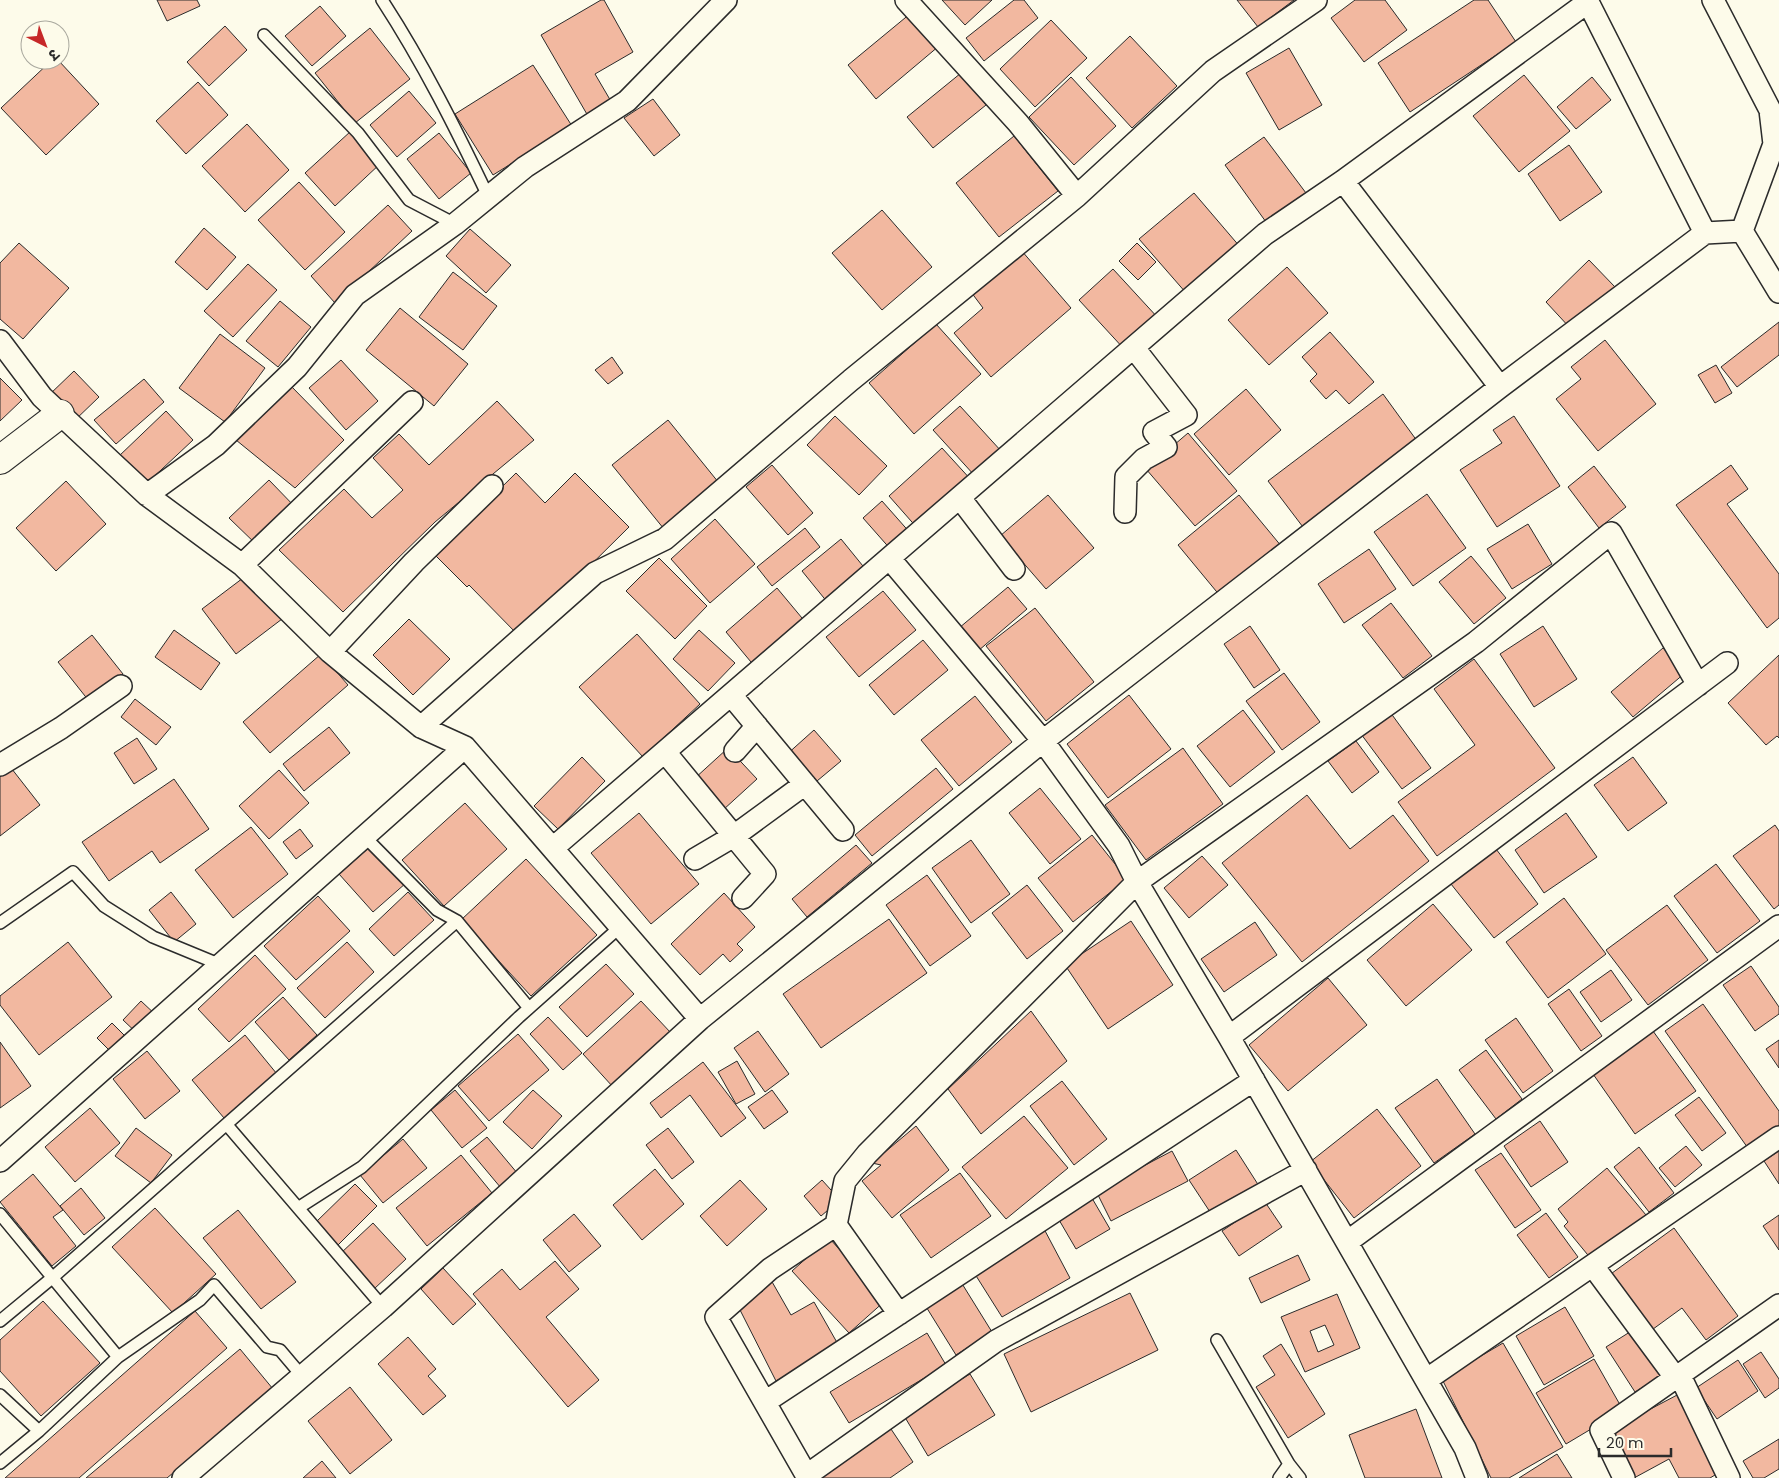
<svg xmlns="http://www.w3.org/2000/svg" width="1779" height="1478" font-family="Poppins,'Noto Sans Devanagari',sans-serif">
	<rect width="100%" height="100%" fill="#fdfbea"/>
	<path fill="#f2b8a0" stroke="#2b2b2b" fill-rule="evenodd" d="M 157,0 L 197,0 L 200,6 L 167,21 Z
		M 601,0 L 604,0 L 633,52 L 595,74 L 612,103 L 588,116 L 541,35 Z
		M 942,0 L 992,0 L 965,25 Z
		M 1014,0 L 1024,0 L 1038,18 L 984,61 L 966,38 Z
		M 1237,0 L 1294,0 L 1258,27 Z
		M 1355,0 L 1385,0 L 1407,30 L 1364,62 L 1331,18 Z
		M 1474,0 L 1488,0 L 1516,42 L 1410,112 L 1378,63 Z
		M 320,6 L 346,36 L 312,66 L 285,36 Z
		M 911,13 L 939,46 L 876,99 L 848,65 Z
		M 1051,20 L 1087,58 L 1035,107 L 1000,69 Z
		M 225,26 L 247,50 L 209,86 L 187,62 Z
		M 370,28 L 410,79 L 355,123 L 315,73 Z
		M 1130,36 L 1177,86 L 1132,128 L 1086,78 Z
		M 1289,48 L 1322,105 L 1279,130 L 1246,73 Z
		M 52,60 L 58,60 L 99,104 L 46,155 L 1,108 Z
		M 533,65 L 572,126 L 493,175 L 455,114 Z
		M 961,73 L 986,105 L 933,148 L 907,117 Z
		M 1524,75 L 1570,131 L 1519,172 L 1473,116 Z
		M 1071,77 L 1116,126 L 1074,165 L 1029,117 Z
		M 1592,77 L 1611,100 L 1576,129 L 1557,107 Z
		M 198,82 L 228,115 L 186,154 L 156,121 Z
		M 409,91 L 436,123 L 397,157 L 370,125 Z
		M 653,99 L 680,135 L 654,156 L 624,118 Z
		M 247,124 L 289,170 L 245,212 L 202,166 Z
		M 351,131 L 381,163 L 335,206 L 305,173 Z
		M 439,133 L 471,173 L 439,199 L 407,159 Z
		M 1014,136 L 1058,191 L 999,237 L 956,183 Z
		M 1264,137 L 1306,193 L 1266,222 L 1225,165 Z
		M 1569,145 L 1602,192 L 1560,221 L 1528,174 Z
		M 299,182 L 345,232 L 305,270 L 258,220 Z
		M 1194,193 L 1241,248 L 1187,294 L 1139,239 Z
		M 388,205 L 412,231 L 335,303 L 311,276 Z
		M 882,210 L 932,267 L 882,310 L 832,253 Z
		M 204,228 L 236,257 L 207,290 L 175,262 Z
		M 470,229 L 511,265 L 486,293 L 446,256 Z
		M 19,243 L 69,288 L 23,339 L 0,319 L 0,263 Z
		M 1137,243 L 1156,262 L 1138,280 L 1119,261 Z
		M 1021,250 L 1071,308 L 991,377 L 954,333 L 983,308 L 971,292 Z
		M 1589,260 L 1615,287 L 1571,329 L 1546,302 Z
		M 248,264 L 277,290 L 233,337 L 204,311 Z
		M 1287,267 L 1328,313 L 1269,365 L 1228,320 Z
		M 1113,269 L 1159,319 L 1125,350 L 1079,300 Z
		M 453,272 L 497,306 L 463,350 L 419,317 Z
		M 280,301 L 311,327 L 278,367 L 246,341 Z
		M 400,308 L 468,364 L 434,406 L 366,350 Z
		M 1779,322 L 1779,355 L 1737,387 L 1721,367 Z
		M 936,324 L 981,374 L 914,434 L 869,383 Z
		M 1330,332 L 1374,382 L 1349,404 L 1336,390 L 1326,399 L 1310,381 L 1317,374 L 1302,357 Z
		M 220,334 L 265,368 L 225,422 L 179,388 Z
		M 1605,340 L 1656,404 L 1598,451 L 1556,399 L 1581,379 L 1571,367 Z
		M 612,357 L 623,373 L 608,384 L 595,370 Z
		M 341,360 L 378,401 L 346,430 L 309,388 Z
		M 1716,365 L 1732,393 L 1715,403 L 1698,375 Z
		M 74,371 L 99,397 L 73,422 L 48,396 Z
		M 0,378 L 22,400 L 0,421 Z
		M 144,379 L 164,402 L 116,444 L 94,420 Z
		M 289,384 L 344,440 L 295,488 L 236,440 Z
		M 1246,389 L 1281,430 L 1229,475 L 1194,434 Z
		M 1383,394 L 1420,445 L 1306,531 L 1268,481 Z
		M 497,401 L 534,440 L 435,522 L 343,612 L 279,550 L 344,489 L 372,518 L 403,490 L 373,458 L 399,434 L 429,465 Z
		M 960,406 L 1002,452 L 975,476 L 933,430 Z
		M 166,411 L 193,440 L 145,485 L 118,457 Z
		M 835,416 L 887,466 L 859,495 L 807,445 Z
		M 1514,416 L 1560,486 L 1497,527 L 1460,470 L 1502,443 L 1493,430 Z
		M 668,420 L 719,483 L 664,529 L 612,465 Z
		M 1188,433 L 1237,491 L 1195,526 L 1146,469 Z
		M 942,448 L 973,482 L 919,530 L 889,496 Z
		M 772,465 L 813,513 L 788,535 L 746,487 Z
		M 1731,465 L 1748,489 L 1727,504 L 1779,574 L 1779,618 L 1767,628 L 1676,505 Z
		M 1594,466 L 1626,507 L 1599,528 L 1568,487 Z
		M 516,473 L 545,503 L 575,473 L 629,527 L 519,636 L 469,585 L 467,587 L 434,554 Z
		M 269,480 L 298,510 L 259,547 L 229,518 Z
		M 66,481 L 106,524 L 56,571 L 16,528 Z
		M 1427,494 L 1466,548 L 1413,586 L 1374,532 Z
		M 1048,495 L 1094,548 L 1046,589 L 1000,536 Z
		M 1239,495 L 1282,547 L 1221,597 L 1178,545 Z
		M 882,501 L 912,535 L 893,552 L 863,518 Z
		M 715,519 L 755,564 L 710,603 L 671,559 Z
		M 1528,524 L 1552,564 L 1512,589 L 1487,549 Z
		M 805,528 L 820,547 L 772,586 L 757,567 Z
		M 841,539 L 867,571 L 828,603 L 802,571 Z
		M 1369,549 L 1396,589 L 1344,623 L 1318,584 Z
		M 1471,556 L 1506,598 L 1474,624 L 1439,582 Z
		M 659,558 L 707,606 L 675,639 L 626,591 Z
		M 247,575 L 282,619 L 236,654 L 202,609 Z
		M 1008,587 L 1027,609 L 978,651 L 959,628 Z
		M 777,588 L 807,624 L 756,668 L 726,632 Z
		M 883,591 L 916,630 L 859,677 L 826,637 Z
		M 1391,603 L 1432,656 L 1403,678 L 1362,625 Z
		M 1035,608 L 1094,682 L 1046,721 L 986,646 Z
		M 409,619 L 450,659 L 413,695 L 373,655 Z
		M 1250,626 L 1280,670 L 1254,688 L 1224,644 Z
		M 1543,626 L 1577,679 L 1534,707 L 1500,654 Z
		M 174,630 L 220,663 L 201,690 L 155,657 Z
		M 699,630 L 735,663 L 708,691 L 673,659 Z
		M 637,634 L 700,704 L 643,757 L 579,687 Z
		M 92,635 L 123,674 L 89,701 L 58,662 Z
		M 923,640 L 948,670 L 894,715 L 869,685 Z
		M 1663,648 L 1685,673 L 1633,717 L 1611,692 Z
		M 321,654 L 348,685 L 270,753 L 243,722 Z
		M 1779,655 L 1779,738 L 1777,736 L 1766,745 L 1728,703 Z
		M 1474,659 L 1555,768 L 1437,856 L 1398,802 L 1475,745 L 1434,689 Z
		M 1284,673 L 1320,722 L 1282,750 L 1246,701 Z
		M 1129,695 L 1171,749 L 1108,798 L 1067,744 Z
		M 975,696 L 1012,742 L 959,786 L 921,740 Z
		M 135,699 L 171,727 L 156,745 L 121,717 Z
		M 1243,710 L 1275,752 L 1230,787 L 1197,746 Z
		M 1390,712 L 1431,768 L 1402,789 L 1361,734 Z
		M 329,727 L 350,753 L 304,791 L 283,764 Z
		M 814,730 L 841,761 L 811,786 L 785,756 Z
		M 137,738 L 157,769 L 134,784 L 114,753 Z
		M 1356,741 L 1379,772 L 1352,793 L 1328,761 Z
		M 728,748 L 757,779 L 723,810 L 694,779 Z
		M 1183,748 L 1223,804 L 1146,860 L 1105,805 Z
		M 582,757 L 605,781 L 558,829 L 534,806 Z
		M 1633,757 L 1667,803 L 1628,831 L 1594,785 Z
		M 8,764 L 40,805 L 0,836 L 0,770 Z
		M 936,768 L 953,789 L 872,856 L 855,835 Z
		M 279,770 L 309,803 L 269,839 L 239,806 Z
		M 174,779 L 209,829 L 160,863 L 152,851 L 109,881 L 82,842 Z
		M 1040,788 L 1081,839 L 1050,864 L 1009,813 Z
		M 1307,795 L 1350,849 L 1393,815 L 1429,861 L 1302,962 L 1222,863 Z
		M 465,803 L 507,849 L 444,906 L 402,860 Z
		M 639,813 L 699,884 L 651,924 L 591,853 Z
		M 1566,813 L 1597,857 L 1544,893 L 1515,850 Z
		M 1775,825 L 1779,831 L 1779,905 L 1774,909 L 1733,856 Z
		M 251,827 L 288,874 L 233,918 L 195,870 Z
		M 300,829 L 313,846 L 296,859 L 283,842 Z
		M 1092,835 L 1127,879 L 1073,922 L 1038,878 Z
		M 971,840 L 1010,894 L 971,923 L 932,868 Z
		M 372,845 L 406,883 L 373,912 L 339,874 Z
		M 856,845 L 872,863 L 807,917 L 792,899 Z
		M 1496,849 L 1538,904 L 1494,938 L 1451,884 Z
		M 1202,856 L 1228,885 L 1189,918 L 1164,888 Z
		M 526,859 L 597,935 L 531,996 L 461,920 Z
		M 1716,864 L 1760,921 L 1717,953 L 1674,896 Z
		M 927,875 L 971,936 L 930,966 L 886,905 Z
		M 1027,885 L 1063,931 L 1027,959 L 992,913 Z
		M 171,892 L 196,924 L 174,942 L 149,910 Z
		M 408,892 L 434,920 L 394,956 L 369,929 Z
		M 724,893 L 755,927 L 737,944 L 743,950 L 730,962 L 723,954 L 700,975 L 671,944 Z
		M 318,896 L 350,931 L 296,980 L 264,946 Z
		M 1564,898 L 1606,954 L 1548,998 L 1506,942 Z
		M 1433,904 L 1472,950 L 1406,1006 L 1367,960 Z
		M 1667,905 L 1708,960 L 1648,1005 L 1606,950 Z
		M 889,919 L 927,973 L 821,1048 L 783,994 Z
		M 1131,921 L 1173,985 L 1108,1029 L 1065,965 Z
		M 1255,922 L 1277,955 L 1224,992 L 1201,959 Z
		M 68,942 L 112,997 L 39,1055 L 0,1005 L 0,996 Z
		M 347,942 L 374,972 L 325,1018 L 297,988 Z
		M 255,955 L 286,989 L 229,1042 L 198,1009 Z
		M 606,964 L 634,994 L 587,1037 L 559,1007 Z
		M 1751,966 L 1779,1007 L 1779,1014 L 1755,1031 L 1723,985 Z
		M 1611,970 L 1632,1000 L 1601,1022 L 1580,992 Z
		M 1328,978 L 1367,1025 L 1288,1091 L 1249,1045 Z
		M 1569,989 L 1602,1036 L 1581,1051 L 1548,1004 Z
		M 283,997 L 317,1035 L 289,1060 L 255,1022 Z
		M 141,1001 L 158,1017 L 140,1036 L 123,1020 Z
		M 641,1001 L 671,1033 L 613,1087 L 583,1054 Z
		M 1703,1004 L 1779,1111 L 1779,1131 L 1750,1151 L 1665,1031 Z
		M 1031,1011 L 1067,1061 L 981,1134 L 948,1089 Z
		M 548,1017 L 582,1053 L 563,1070 L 530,1034 Z
		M 1516,1018 L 1553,1071 L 1523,1093 L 1485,1040 Z
		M 112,1023 L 131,1042 L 116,1057 L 97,1038 Z
		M 758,1031 L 789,1074 L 765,1092 L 734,1048 Z
		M 1653,1031 L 1696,1091 L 1635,1134 L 1593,1074 Z
		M 518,1034 L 549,1070 L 489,1121 L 458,1086 Z
		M 245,1035 L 277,1074 L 224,1118 L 192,1080 Z
		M 1779,1040 L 1779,1068 L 1766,1049 Z
		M 0,1042 L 31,1086 L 0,1108 Z
		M 1486,1050 L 1522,1099 L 1496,1119 L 1459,1070 Z
		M 147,1051 L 180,1091 L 145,1119 L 113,1079 Z
		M 737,1061 L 755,1094 L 736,1104 L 718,1072 Z
		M 703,1062 L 746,1118 L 721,1137 L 690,1095 L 661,1118 L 650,1103 Z
		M 1437,1079 L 1475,1134 L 1434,1163 L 1395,1108 Z
		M 1062,1081 L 1107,1139 L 1074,1165 L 1030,1106 Z
		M 455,1090 L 487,1128 L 462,1148 L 431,1110 Z
		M 533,1090 L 562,1116 L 532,1149 L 503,1122 Z
		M 772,1090 L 788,1112 L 764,1129 L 748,1107 Z
		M 1699,1097 L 1726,1133 L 1702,1151 L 1675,1115 Z
		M 90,1108 L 120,1143 L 75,1182 L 45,1147 Z
		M 1377,1109 L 1421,1166 L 1354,1218 L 1310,1162 Z
		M 1024,1116 L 1068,1168 L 1006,1219 L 962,1167 Z
		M 1540,1121 L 1568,1162 L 1531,1187 L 1504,1146 Z
		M 916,1126 L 949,1170 L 892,1218 L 862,1181 L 881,1165 L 872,1163 Z
		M 136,1128 L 172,1155 L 151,1183 L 115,1156 Z
		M 668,1128 L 694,1162 L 672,1179 L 646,1145 Z
		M 487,1137 L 518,1174 L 501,1188 L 470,1151 Z
		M 403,1139 L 427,1168 L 383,1203 L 360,1175 Z
		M 1686,1146 L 1702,1165 L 1675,1187 L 1659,1168 Z
		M 1639,1147 L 1674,1193 L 1649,1212 L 1614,1167 Z
		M 1236,1150 L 1259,1186 L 1212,1215 L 1189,1180 Z
		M 1172,1151 L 1188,1181 L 1111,1221 L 1096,1191 Z
		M 1779,1151 L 1779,1184 L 1764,1161 Z
		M 1501,1153 L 1541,1210 L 1515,1228 L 1475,1170 Z
		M 461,1155 L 492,1193 L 427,1246 L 396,1208 Z
		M 1607,1168 L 1646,1215 L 1592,1260 L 1564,1226 L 1568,1222 L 1558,1209 Z
		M 655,1169 L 684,1204 L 642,1240 L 613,1205 Z
		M 960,1173 L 991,1216 L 931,1258 L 900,1215 Z
		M 33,1174 L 63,1210 L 53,1217 L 76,1246 L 52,1266 L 0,1202 Z
		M 740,1180 L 767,1209 L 727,1246 L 700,1216 Z
		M 822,1180 L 840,1200 L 821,1216 L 804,1196 Z
		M 355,1184 L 377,1206 L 338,1245 L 315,1223 Z
		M 81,1188 L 105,1218 L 84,1235 L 60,1206 Z
		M 1089,1193 L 1110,1229 L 1076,1249 L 1055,1213 Z
		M 1265,1202 L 1282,1227 L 1239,1256 L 1222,1231 Z
		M 155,1208 L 216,1274 L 173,1313 L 112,1247 Z
		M 238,1210 L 296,1282 L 261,1309 L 203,1238 Z
		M 1546,1213 L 1578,1257 L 1549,1278 L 1517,1235 Z
		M 574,1214 L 601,1246 L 569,1272 L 543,1240 Z
		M 1779,1215 L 1779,1250 L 1763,1226 Z
		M 373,1223 L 406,1259 L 374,1289 L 341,1253 Z
		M 1043,1227 L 1070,1278 L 1002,1317 L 973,1271 Z
		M 1674,1228 L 1738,1316 L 1706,1340 L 1682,1308 L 1649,1332 L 1608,1276 Z
		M 829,1238 L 886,1300 L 849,1333 L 792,1271 Z
		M 1298,1255 L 1310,1280 L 1261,1303 L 1249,1278 Z
		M 555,1261 L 579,1289 L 546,1317 L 599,1380 L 568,1407 L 473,1294 L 502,1269 L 520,1290 Z
		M 443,1268 L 476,1304 L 453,1325 L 421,1289 Z
		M 956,1274 L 992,1332 L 956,1355 L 920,1297 Z
		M 771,1280 L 791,1315 L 814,1302 L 839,1346 L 776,1381 L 738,1306 L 763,1291 L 758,1288 Z
		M 1130,1293 L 1158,1350 L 1031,1412 L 1004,1354 Z
		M 1337,1294 L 1360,1348 L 1305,1372 L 1281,1317 ZM 1325,1325 L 1334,1345 L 1318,1352 L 1310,1331 Z
		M 43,1301 L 100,1363 L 41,1416 L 0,1371 L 0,1340 Z
		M 1565,1307 L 1594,1356 L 1544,1385 L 1516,1336 Z
		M 195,1311 L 227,1348 L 79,1478 L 5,1478 Z
		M 1633,1330 L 1662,1375 L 1635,1392 L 1606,1347 Z
		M 927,1333 L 946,1365 L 849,1423 L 830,1392 Z
		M 408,1337 L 436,1369 L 428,1376 L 446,1396 L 423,1415 L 378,1364 Z
		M 1503,1343 L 1563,1447 L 1509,1478 L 1491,1478 L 1442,1379 Z
		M 1281,1344 L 1325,1414 L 1288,1438 L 1256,1387 L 1275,1375 L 1263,1356 Z
		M 240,1349 L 273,1389 L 167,1478 L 86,1478 Z
		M 1761,1352 L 1779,1379 L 1779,1388 L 1765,1398 L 1743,1364 Z
		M 1594,1359 L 1623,1410 L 1566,1444 L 1536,1393 Z
		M 1738,1360 L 1758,1391 L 1717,1419 L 1696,1388 Z
		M 970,1374 L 995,1415 L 928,1456 L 903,1414 Z
		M 350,1387 L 392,1440 L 350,1474 L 308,1421 Z
		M 1679,1394 L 1720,1472 L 1710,1478 L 1679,1478 L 1669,1459 L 1634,1478 L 1609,1431 Z
		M 1416,1409 L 1442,1478 L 1365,1478 L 1349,1435 Z
		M 889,1426 L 913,1462 L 890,1478 L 817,1478 Z
		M 1779,1439 L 1779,1469 L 1764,1478 L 1753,1478 L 1743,1461 Z
		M 1557,1454 L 1572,1478 L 1519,1478 Z
		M 322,1461 L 336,1478 L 303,1478 Z"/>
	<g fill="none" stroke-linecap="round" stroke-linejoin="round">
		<g stroke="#2b2b2b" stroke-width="14">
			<path id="service" d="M 382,0 C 423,63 456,129 488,196
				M 264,35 L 358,133 L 409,200 L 455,224
				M 366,838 L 437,910 L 457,921 L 529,1008
				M 0,923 L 73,872 L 104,906 L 153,937 L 221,965
				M 227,1125 L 383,1307
				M 298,1208 L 362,1167 L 519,1017 L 620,927
				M 0,1214 L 118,1357
				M 0,1321 L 52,1278 L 457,921
				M 1217,1340 L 1289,1464 L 1279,1478
				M 0,1395 L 39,1431
				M 0,1463 L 39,1431 L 118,1357 L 200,1300 L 214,1285 L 267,1347 L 280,1350 L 302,1376
				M 1289,1464 L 1300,1478"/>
		</g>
		<g stroke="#2b2b2b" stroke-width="24">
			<path id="minor" d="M 906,0 L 1018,123 L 1077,196
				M 1587,0 L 1705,233
				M 1713,0 L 1770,110 L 1774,144 L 1742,231
				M 1343,181 L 1500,387
				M 1742,231 L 1779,292
				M 0,341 L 42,397 L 147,495 L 242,565 L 330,652 L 421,727 L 465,747 L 700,1019
				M 147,495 L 216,445 L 297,367 L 355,295 L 455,224 L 525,167 L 627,101 L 726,0
				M 960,498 L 1014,569
				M 1125,512 L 1126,477 L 1144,459 L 1166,447 L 1154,432 L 1186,415 L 1134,348
				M 890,559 L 1043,741 L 1119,846 L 1137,882 L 1229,1037 L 1465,1448 L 1477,1478
				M 242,565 L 412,402
				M 330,652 L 414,562 L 492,486
				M 731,695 L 843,830
				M 421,727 L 595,573 L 665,539 L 851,380 L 1077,196 L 1213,71 L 1316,0
				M 735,751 L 757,726
				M 665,752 L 765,874 L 743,898
				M 0,765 L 61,728 L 121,686
				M 553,848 L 1265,234 L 1343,181 L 1588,2
				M 695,859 L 734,836 L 805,784
				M 1229,1037 L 1727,663
				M 0,1161 L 465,747
				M 836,1225 L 899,1314
				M 1347,1242 L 1779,926
				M 1593,1266 L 1675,1377 L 1684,1384 L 1729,1478
				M 1426,1380 L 1779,1137
				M 765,1402 L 1254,1080
				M 807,1475 L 996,1341 L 1306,1170
				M 183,1478 L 383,1307 L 700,1019 L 1043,741 L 1500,387 L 1705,233 L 1742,231
				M 808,1478 L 716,1317 L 770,1269 L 836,1225 L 845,1181 L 867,1154 L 1137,882 L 1476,642 L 1611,533 L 1698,685
				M 1624,1478 L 1601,1430 L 1779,1305"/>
		</g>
		<g stroke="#2b2b2b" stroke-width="30">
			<path id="tertiary" d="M 0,460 L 60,414"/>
		</g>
		<use href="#service" stroke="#fdfbea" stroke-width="11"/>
		<use href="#minor" stroke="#fdfbea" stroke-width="21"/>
		<use href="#tertiary" stroke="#fdfbea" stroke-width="28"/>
	</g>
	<g transform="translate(45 45) rotate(138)"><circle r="24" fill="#fdfbea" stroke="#a9a89e"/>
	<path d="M0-4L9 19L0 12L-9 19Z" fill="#c62828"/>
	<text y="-8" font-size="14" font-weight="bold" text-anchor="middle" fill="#2b2b2b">उ</text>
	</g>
	<path d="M1599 1448v8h72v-8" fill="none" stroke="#2b2b2b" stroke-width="2.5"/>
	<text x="1606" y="1448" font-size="15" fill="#2b2b2b" stroke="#fdfbea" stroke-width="4" paint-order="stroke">20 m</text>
</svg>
